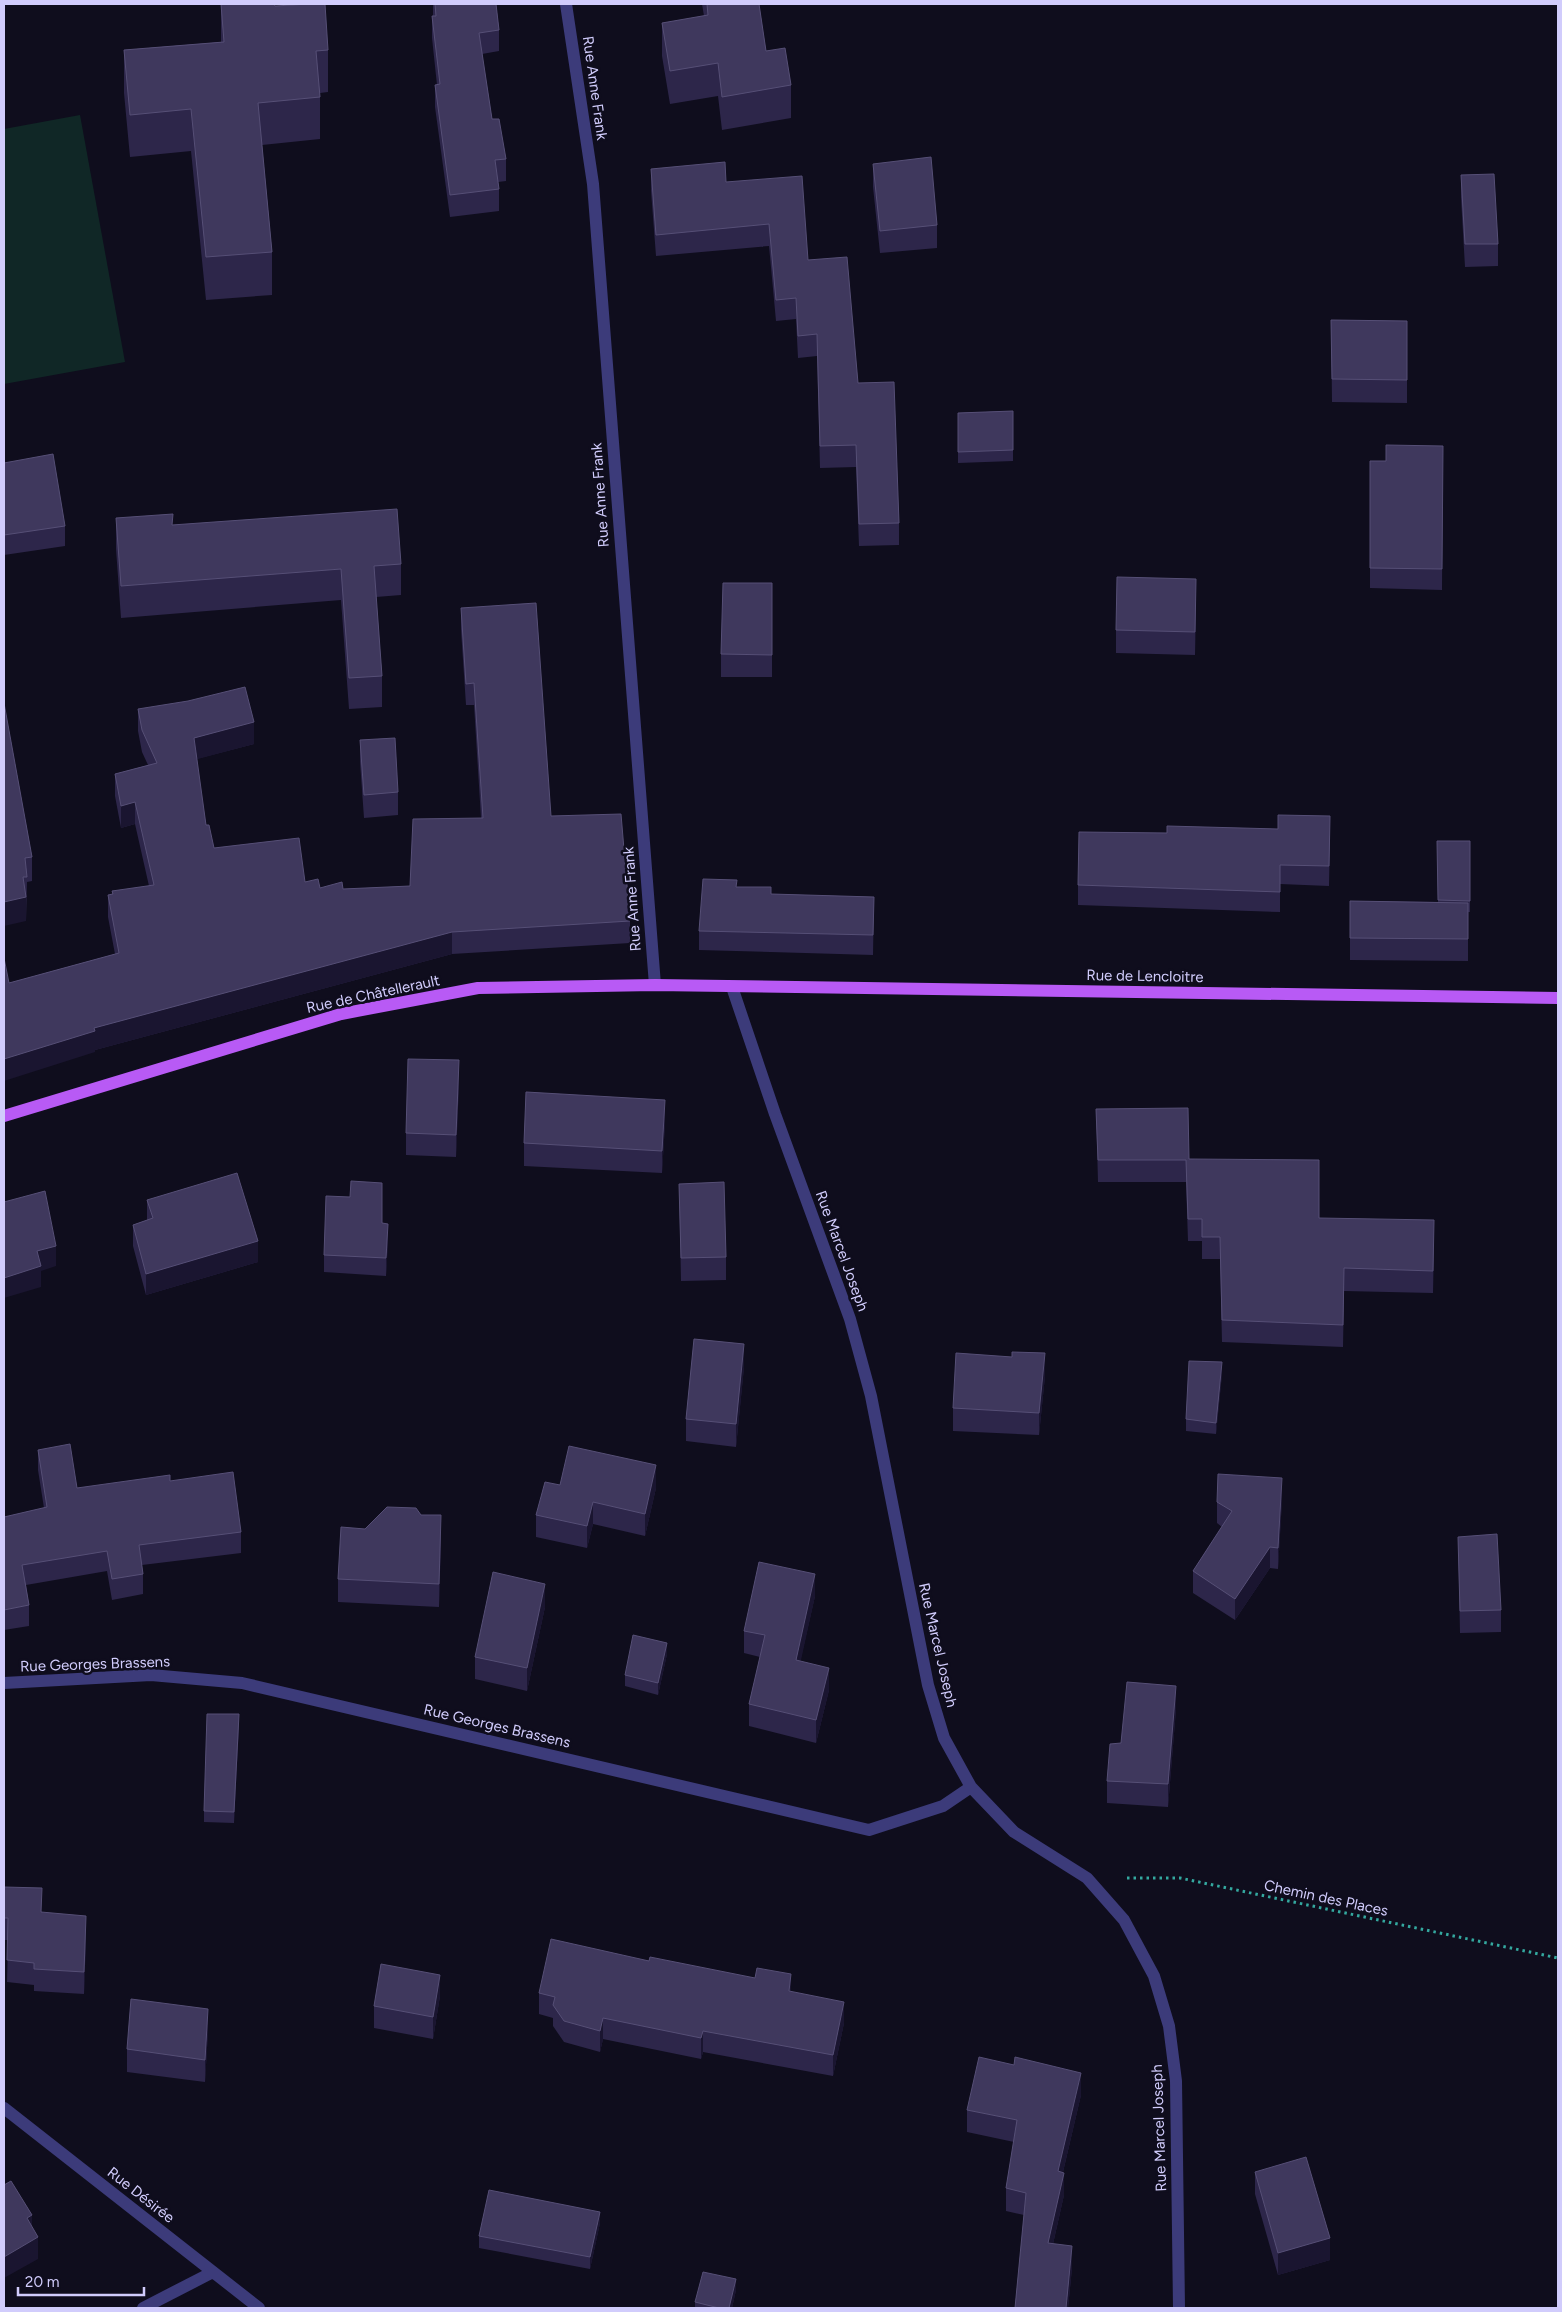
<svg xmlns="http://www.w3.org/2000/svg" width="1562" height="2312" font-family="Figtree,sans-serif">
	<rect width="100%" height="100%" fill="#0f0d1d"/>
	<path fill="#102726" d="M 80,115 L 125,362 L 4,384 L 4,129 Z"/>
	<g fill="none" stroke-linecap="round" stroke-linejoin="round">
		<path stroke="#34a89f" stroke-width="3" stroke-dasharray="2.5 4" stroke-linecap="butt" d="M 1127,1878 L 1180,1878 L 1558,1958"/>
		<path stroke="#3c3b7a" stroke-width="12" d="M 566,4 L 593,184 L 655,985
			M 732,987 L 775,1114 L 850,1319 L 871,1396 L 928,1685 L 944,1738 L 971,1787 L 1014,1832 L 1087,1878 L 1124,1920 L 1154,1976 L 1169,2026 L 1176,2081 L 1179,2308
			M 4,1683 L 151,1675 L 242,1683 L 869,1830 L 943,1806 L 971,1787
			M 4,2108 L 259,2308
			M 143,2308 L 213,2272"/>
		<path stroke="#b85af5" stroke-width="12" d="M 4,1116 L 341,1014 L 478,988 L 655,985 L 1558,998"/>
	</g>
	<path fill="#2d264a" d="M 221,4 L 275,6 L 328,50 L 328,92 L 320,93 L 320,139 L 262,145 L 272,252 L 272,295 L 206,300 L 191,151 L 130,157 L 124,93 L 124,50 L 221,42 Z
		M 433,4 L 496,4 L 499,30 L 499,51 L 482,54 L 492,119 L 506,159 L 506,181 L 498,182 L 499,189 L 499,211 L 450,217 L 435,107 L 435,85 L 437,85 L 432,38 L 432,16 L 433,16 Z
		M 702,4 L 759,4 L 766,51 L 791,85 L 791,118 L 722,130 L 718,96 L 670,104 L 662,56 L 662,23 L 704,16 Z
		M 873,164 L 937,225 L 937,248 L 880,253 L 873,187 Z
		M 651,169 L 726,182 L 808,260 L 858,383 L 899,523 L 899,545 L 859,546 L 856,467 L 820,468 L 817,356 L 798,358 L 796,319 L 776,321 L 769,246 L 656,256 L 651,191 Z
		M 1461,175 L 1498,244 L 1498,266 L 1465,267 L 1461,198 Z
		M 1331,320 L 1407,321 L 1407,403 L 1332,402 Z
		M 1013,411 L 1013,461 L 958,463 L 958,413 Z
		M 1443,446 L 1442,590 L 1370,588 L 1370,461 L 1386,461 Z
		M 4,463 L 65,526 L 65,546 L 4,555 Z
		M 116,518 L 173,525 L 401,564 L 401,595 L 376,597 L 382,676 L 382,707 L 349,709 L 341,600 L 121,618 L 116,549 Z
		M 772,583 L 772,677 L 721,677 L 721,654 Z
		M 1196,602 L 1195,655 L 1116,653 L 1116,630 Z
		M 461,608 L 551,816 L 630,921 L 630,943 L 452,954 L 95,1050 L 95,1052 L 9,983 L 115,954 L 108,917 L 108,895 L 112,895 L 112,891 L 149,886 L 135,824 L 121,828 L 115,796 L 115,774 L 148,765 L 142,752 L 138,731 L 138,709 L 254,744 L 196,759 L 206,825 L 214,848 L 305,882 L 320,888 L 343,889 L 410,886 L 481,818 L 474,705 L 466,705 L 461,630 Z
		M 4,703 L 32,857 L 32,881 L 27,882 L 26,921 Z
		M 360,740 L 398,792 L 398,815 L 364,818 L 360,762 Z
		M 1330,836 L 1329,886 L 1280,884 L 1280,912 L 1078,905 L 1078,885 Z
		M 1437,841 L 1470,841 L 1470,912 L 1468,912 L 1468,961 L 1350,960 L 1350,901 L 1438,902 Z
		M 737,887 L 771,894 L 874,897 L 873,955 L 699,950 L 699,931 Z
		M 459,1083 L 456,1157 L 406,1155 L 406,1133 Z
		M 1096,1109 L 1189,1159 L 1319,1218 L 1434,1242 L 1433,1293 L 1344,1291 L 1343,1347 L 1222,1342 L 1220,1259 L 1202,1259 L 1202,1241 L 1188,1241 L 1186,1182 L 1098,1182 Z
		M 665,1123 L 662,1173 L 524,1166 L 524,1143 Z
		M 679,1184 L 726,1257 L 726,1280 L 681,1281 Z
		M 147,1200 L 258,1262 L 146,1295 L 133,1246 L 133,1225 L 147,1220 Z
		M 382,1223 L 388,1241 L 386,1276 L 324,1272 L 324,1255 Z
		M 744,1367 L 736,1447 L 686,1441 L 686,1419 Z
		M 1222,1374 L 1216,1434 L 1186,1431 L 1186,1419 Z
		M 1045,1376 L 1039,1435 L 953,1431 L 953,1408 Z
		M 38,1450 L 77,1488 L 170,1481 L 241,1532 L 241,1553 L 142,1565 L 143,1574 L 143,1594 L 112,1600 L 107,1571 L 26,1585 L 29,1605 L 29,1626 L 4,1630 L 4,1517 L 44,1508 L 38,1470 Z
		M 560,1485 L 656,1488 L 645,1536 L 593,1524 L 587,1548 L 536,1537 L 536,1515 Z
		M 1282,1500 L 1278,1569 L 1270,1568 L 1235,1620 L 1193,1593 L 1193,1571 L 1222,1527 L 1217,1523 L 1217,1502 Z
		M 421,1515 L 441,1538 L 439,1607 L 338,1602 L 338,1579 L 365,1529 Z
		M 1458,1537 L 1501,1610 L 1501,1632 L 1460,1633 Z
		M 815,1596 L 800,1662 L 829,1690 L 816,1743 L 749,1726 L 749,1704 L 760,1657 L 744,1653 L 744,1631 Z
		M 545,1607 L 527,1691 L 475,1679 L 475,1657 Z
		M 667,1654 L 658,1695 L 625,1686 L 625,1675 Z
		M 1176,1709 L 1168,1807 L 1107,1803 L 1107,1781 Z
		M 239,1725 L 234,1823 L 204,1822 L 204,1811 Z
		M 4,1887 L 42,1912 L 86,1938 L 84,1994 L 34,1991 L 34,1985 L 7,1982 L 8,1940 L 4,1940 Z
		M 791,1992 L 844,2023 L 833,2076 L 703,2052 L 701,2059 L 603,2039 L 600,2052 L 564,2042 L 553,2026 L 553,2018 L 539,2014 L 539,1993 Z
		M 440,1996 L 433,2039 L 374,2028 L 374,2006 Z
		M 208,2031 L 205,2082 L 127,2072 L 127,2049 Z
		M 1081,2095 L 1063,2172 L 1064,2195 L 1053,2244 L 1072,2268 L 1068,2308 L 1015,2308 L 1024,2215 L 1006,2211 L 1006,2188 L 1014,2142 L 967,2132 L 967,2110 Z
		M 1255,2172 L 1330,2260 L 1278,2275 L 1255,2194 Z
		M 600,2223 L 590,2269 L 479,2248 L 479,2236 Z
		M 736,2290 L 732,2308 L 695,2308 L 695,2302 Z"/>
	<path fill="#1a1530" d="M 1196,579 L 1196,602 L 1195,655 L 1195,632 Z
		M 254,722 L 254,744 L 194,760 L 194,738 Z
		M 135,802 L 135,824 L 121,828 L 121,806 Z
		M 26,897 L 26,921 L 4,926 L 4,902 Z
		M 452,932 L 452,954 L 95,1050 L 95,1052 L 4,1081 L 4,1059 L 94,1028 Z
		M 459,1060 L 459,1083 L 456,1157 L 456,1135 Z
		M 665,1100 L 665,1123 L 662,1173 L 662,1151 Z
		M 1434,1220 L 1434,1242 L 1433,1293 L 1433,1271 Z
		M 388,1224 L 388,1241 L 386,1276 L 386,1258 Z
		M 258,1241 L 258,1262 L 146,1295 L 146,1274 Z
		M 56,1246 L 56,1266 L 41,1271 L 41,1287 L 4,1298 L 4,1278 L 37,1251 Z
		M 744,1344 L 744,1367 L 736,1447 L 736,1424 Z
		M 1045,1353 L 1045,1376 L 1039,1435 L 1039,1413 Z
		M 1222,1362 L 1222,1374 L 1216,1434 L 1216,1423 Z
		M 656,1465 L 656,1488 L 645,1536 L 645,1514 Z
		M 1282,1478 L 1282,1500 L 1278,1569 L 1278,1548 Z
		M 593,1502 L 593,1524 L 587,1548 L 587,1526 Z
		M 441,1515 L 441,1538 L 439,1607 L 439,1584 Z
		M 1270,1547 L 1270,1568 L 1235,1620 L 1235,1599 Z
		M 815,1574 L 815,1596 L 796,1683 L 796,1660 Z
		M 545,1584 L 545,1607 L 527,1691 L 527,1668 Z
		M 667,1643 L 667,1654 L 658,1695 L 658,1683 Z
		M 829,1668 L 829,1690 L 816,1743 L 816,1720 Z
		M 1176,1686 L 1176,1709 L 1168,1807 L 1168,1784 Z
		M 239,1714 L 239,1725 L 234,1823 L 234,1812 Z
		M 86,1916 L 86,1938 L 84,1994 L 84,1972 Z
		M 791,1974 L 791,1995 L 789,1991 Z
		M 440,1975 L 440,1996 L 433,2039 L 433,2017 Z
		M 844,2002 L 844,2023 L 833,2076 L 833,2055 Z
		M 208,2009 L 208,2031 L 205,2082 L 205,2060 Z
		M 603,2018 L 603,2039 L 600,2052 L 600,2031 Z
		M 703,2031 L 703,2052 L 701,2059 L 701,2038 Z
		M 1081,2073 L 1081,2095 L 1058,2193 L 1058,2171 Z
		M 1064,2173 L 1064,2195 L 1048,2266 L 1048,2243 Z
		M 600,2212 L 600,2223 L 590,2269 L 590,2257 Z
		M 32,2215 L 32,2237 L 27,2218 Z
		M 38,2237 L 38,2259 L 4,2278 L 4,2257 Z
		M 1330,2238 L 1330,2260 L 1278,2275 L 1278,2253 Z
		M 1072,2246 L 1072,2268 L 1068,2308 L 1066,2308 Z
		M 736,2279 L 736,2290 L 732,2308 L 729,2308 Z"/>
	<path fill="#3f385d" stroke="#564f76" d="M 221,4 L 274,4 L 275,6 L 309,4 L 325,4 L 328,50 L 316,51 L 320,97 L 258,103 L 272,252 L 206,257 L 191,109 L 130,115 L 124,50 L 224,42 Z
		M 435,4 L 496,4 L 499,30 L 479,33 L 492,119 L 499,119 L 506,159 L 495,160 L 499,189 L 450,195 L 435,85 L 440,84 L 432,16 L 436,16 Z
		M 707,4 L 759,4 L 766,51 L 785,48 L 791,85 L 722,97 L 718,63 L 670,71 L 662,23 L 708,15 Z
		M 931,157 L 937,225 L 880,231 L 873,164 Z
		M 725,162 L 726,182 L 802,176 L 808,260 L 847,257 L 858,383 L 894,382 L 899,523 L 859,524 L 856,445 L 820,446 L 817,334 L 798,336 L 796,298 L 776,300 L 769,224 L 656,235 L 651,169 Z
		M 1494,174 L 1498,244 L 1465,244 L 1461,175 Z
		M 1331,320 L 1407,321 L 1407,380 L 1332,379 Z
		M 1013,411 L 1013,450 L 958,452 L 958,413 Z
		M 1386,445 L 1443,446 L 1442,569 L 1370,568 L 1370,461 L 1386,461 Z
		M 53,454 L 65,526 L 4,535 L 4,463 Z
		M 397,509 L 401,564 L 374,566 L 382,676 L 349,678 L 341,569 L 121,586 L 116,518 L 173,514 L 172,525 Z
		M 1117,577 L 1196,579 L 1195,632 L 1116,630 Z
		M 723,583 L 772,583 L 772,655 L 721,654 Z
		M 536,603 L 551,816 L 621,814 L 630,921 L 452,932 L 94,1028 L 95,1031 L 4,1059 L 4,958 L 9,983 L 119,953 L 108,895 L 113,894 L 112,891 L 154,885 L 135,802 L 121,806 L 115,774 L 157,763 L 142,730 L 138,709 L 188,701 L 245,687 L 254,722 L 194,738 L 206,825 L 209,825 L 214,848 L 299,838 L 305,882 L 318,879 L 320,888 L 342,882 L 343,889 L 410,886 L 413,819 L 483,818 L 474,683 L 466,684 L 461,608 Z
		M 4,703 L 32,857 L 25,858 L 27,877 L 23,877 L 26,897 L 4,902 Z
		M 395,738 L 398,792 L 364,795 L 360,740 Z
		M 1278,815 L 1330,816 L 1329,866 L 1280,865 L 1280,892 L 1078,885 L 1079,832 L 1167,833 L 1167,826 L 1278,829 Z
		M 1437,841 L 1470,841 L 1470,901 L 1438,900 Z
		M 703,879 L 737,880 L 736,887 L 771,887 L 771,894 L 874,897 L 873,935 L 699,931 Z
		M 1350,901 L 1468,903 L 1468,939 L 1350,938 Z
		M 408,1059 L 459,1060 L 456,1135 L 406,1133 Z
		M 526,1092 L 665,1100 L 662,1151 L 524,1143 Z
		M 1188,1108 L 1189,1159 L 1319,1160 L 1319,1218 L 1434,1220 L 1433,1271 L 1344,1268 L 1343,1325 L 1222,1320 L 1220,1237 L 1202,1237 L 1202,1219 L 1188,1219 L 1186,1160 L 1098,1160 L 1096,1109 Z
		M 237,1173 L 258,1241 L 146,1274 L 133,1225 L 153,1218 L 147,1200 Z
		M 351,1181 L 382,1183 L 382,1223 L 388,1224 L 386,1258 L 324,1255 L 326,1196 L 350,1197 Z
		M 724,1182 L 726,1257 L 681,1258 L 679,1184 Z
		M 45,1191 L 56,1246 L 37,1251 L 41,1266 L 4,1278 L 4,1202 Z
		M 694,1339 L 744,1344 L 736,1424 L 686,1419 Z
		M 1012,1352 L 1045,1353 L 1039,1413 L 953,1408 L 956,1353 L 1012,1357 Z
		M 1189,1361 L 1222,1362 L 1216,1423 L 1186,1419 Z
		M 70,1444 L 77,1488 L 170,1475 L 170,1481 L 233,1472 L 241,1532 L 139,1545 L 143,1574 L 112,1579 L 107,1551 L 22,1565 L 29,1605 L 4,1610 L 4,1517 L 47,1507 L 38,1450 Z
		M 569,1446 L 656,1465 L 645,1514 L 593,1502 L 587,1526 L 536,1515 L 545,1482 L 560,1485 Z
		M 1218,1474 L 1282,1478 L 1278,1548 L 1270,1547 L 1235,1599 L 1193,1571 L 1232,1511 L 1217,1502 Z
		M 387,1507 L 416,1508 L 421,1515 L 441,1515 L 439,1584 L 338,1579 L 341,1527 L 365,1529 Z
		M 1497,1534 L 1501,1610 L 1460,1611 L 1458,1537 Z
		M 759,1562 L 815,1574 L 796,1660 L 829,1668 L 816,1720 L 749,1704 L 765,1635 L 744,1631 Z
		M 493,1572 L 545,1584 L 527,1668 L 475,1657 Z
		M 633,1635 L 667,1643 L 658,1683 L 625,1675 Z
		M 1127,1682 L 1176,1686 L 1168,1784 L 1107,1781 L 1110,1744 L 1121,1743 Z
		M 207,1714 L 239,1714 L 234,1812 L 204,1811 Z
		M 4,1887 L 42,1888 L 41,1912 L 86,1916 L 84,1972 L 34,1969 L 34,1963 L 7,1960 L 8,1918 L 4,1918 Z
		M 551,1939 L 649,1961 L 650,1957 L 755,1978 L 757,1968 L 791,1974 L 789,1991 L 844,2002 L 833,2055 L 703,2031 L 701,2038 L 603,2018 L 600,2031 L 564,2021 L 553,2005 L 555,1997 L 539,1993 Z
		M 381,1964 L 440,1975 L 433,2017 L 374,2006 Z
		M 131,1999 L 208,2009 L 205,2060 L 127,2049 Z
		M 979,2057 L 1014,2065 L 1015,2057 L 1081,2073 L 1058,2171 L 1064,2173 L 1048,2243 L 1072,2246 L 1066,2308 L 1015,2308 L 1026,2193 L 1006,2188 L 1017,2120 L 967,2110 Z
		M 1306,2157 L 1330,2238 L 1278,2253 L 1255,2172 Z
		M 11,2181 L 32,2215 L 27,2218 L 38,2237 L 4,2257 L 4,2185 Z
		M 489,2190 L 600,2212 L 590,2257 L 479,2236 Z
		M 703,2272 L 736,2279 L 729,2308 L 719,2308 L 695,2302 Z"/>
	<g text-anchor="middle" stroke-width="5" stroke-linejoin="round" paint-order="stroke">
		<g font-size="15" fill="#d1ccfc" stroke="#0f0d1d">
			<text transform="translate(595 88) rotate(82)" y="5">Rue Anne Frank</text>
			<text transform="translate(600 495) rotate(-94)" y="5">Rue Anne Frank</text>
			<text transform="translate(632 899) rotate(-94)" y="5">Rue Anne Frank</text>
			<text transform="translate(1145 976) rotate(1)" y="5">Rue de Lencloitre</text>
			<text transform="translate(373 994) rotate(-12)" y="5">Rue de Châtellerault</text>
			<text transform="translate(842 1251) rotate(70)" y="5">Rue Marcel Joseph</text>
			<text transform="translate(938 1645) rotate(77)" y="5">Rue Marcel Joseph</text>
			<text transform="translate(95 1664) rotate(-2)" y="5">Rue Georges Brassens</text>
			<text transform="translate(497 1726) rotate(13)" y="5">Rue Georges Brassens</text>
			<text transform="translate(1326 1898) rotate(12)" y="5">Chemin des Places</text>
			<text transform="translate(1159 2128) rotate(-92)" y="5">Rue Marcel Joseph</text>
			<text transform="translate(141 2195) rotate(38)" y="5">Rue Désirée</text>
		</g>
	</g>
	<rect width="1562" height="2312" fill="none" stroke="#d1ccfc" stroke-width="10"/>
	<path d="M18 2287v8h126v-8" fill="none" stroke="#d1ccfc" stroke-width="2.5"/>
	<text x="25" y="2287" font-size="15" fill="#d1ccfc" stroke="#0f0d1d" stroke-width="4" paint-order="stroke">20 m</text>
</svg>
